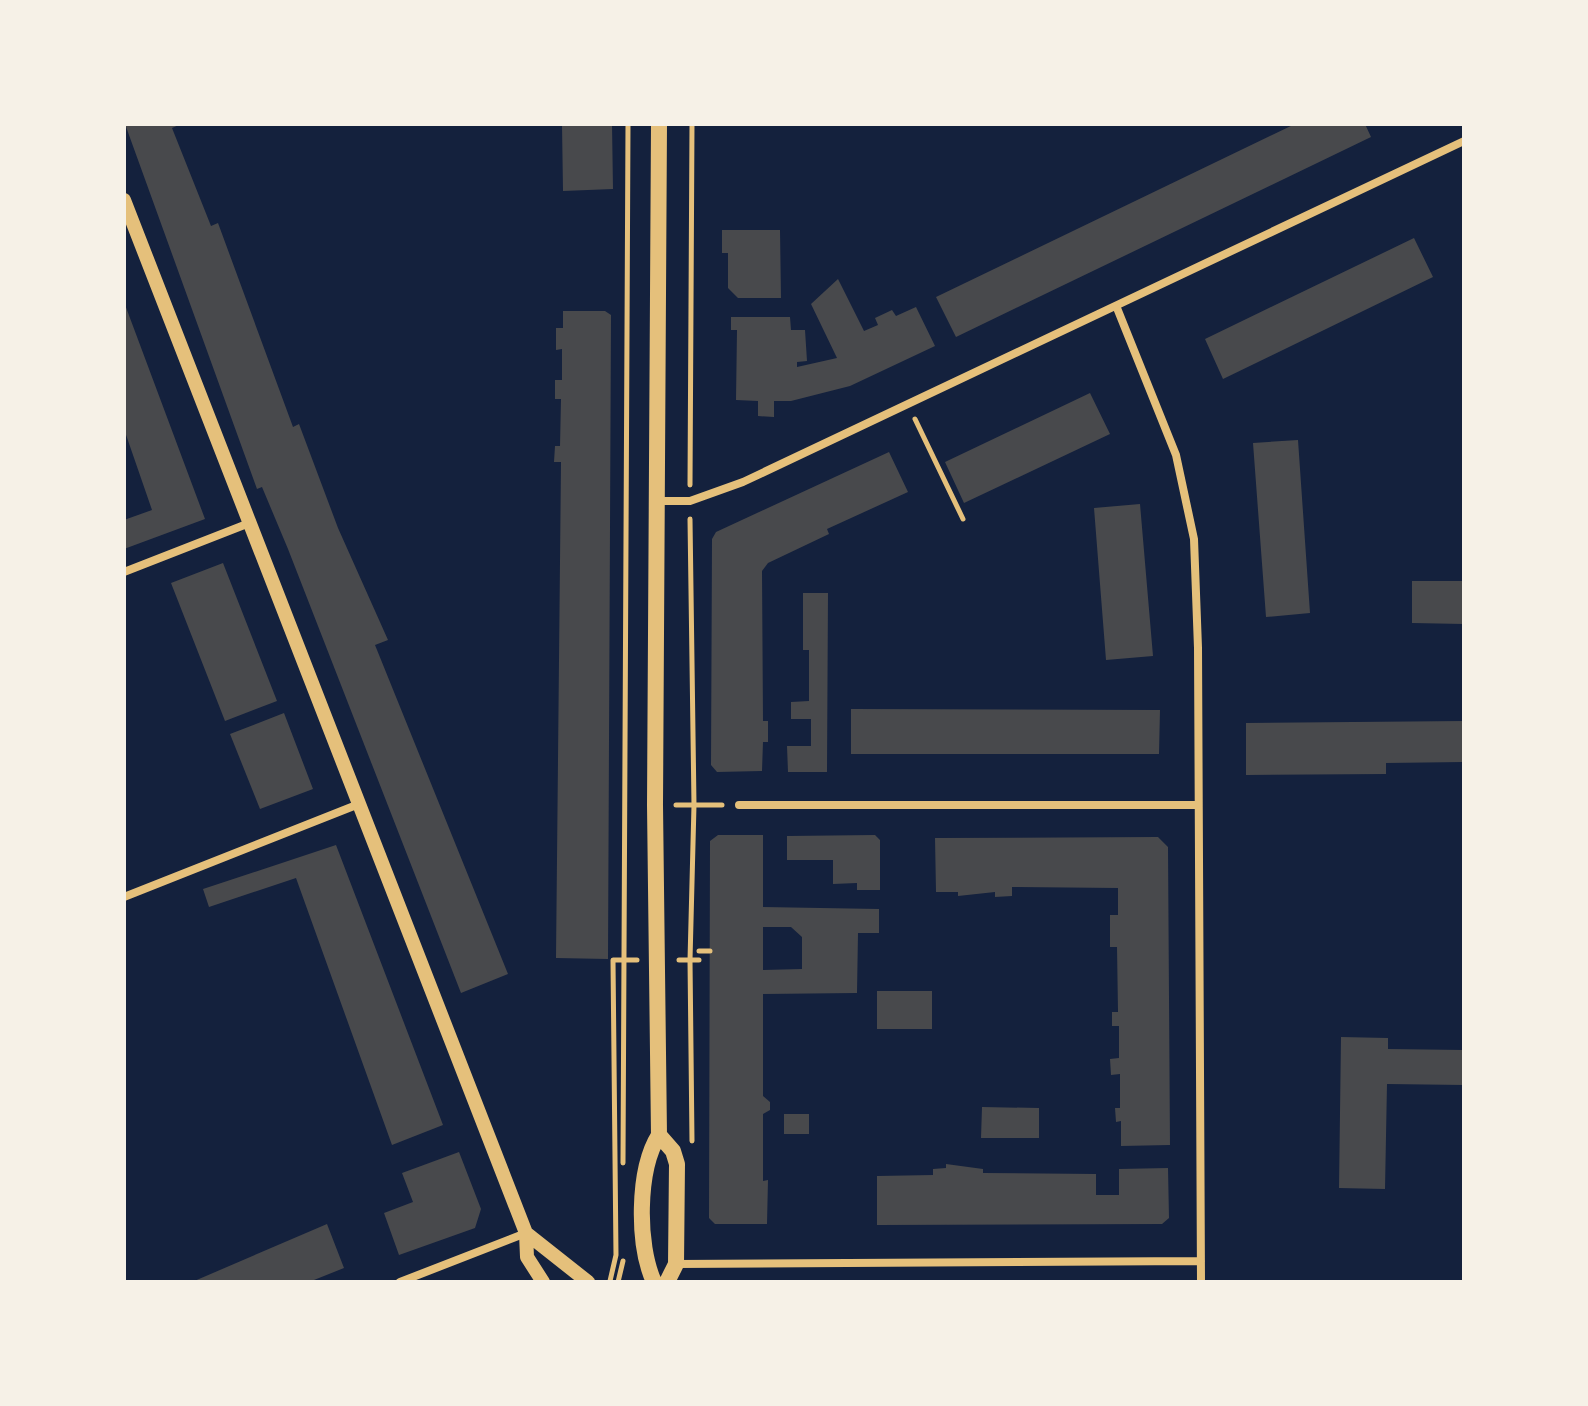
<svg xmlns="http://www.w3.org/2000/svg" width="1588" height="1406" font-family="'Work Sans',sans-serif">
	<rect width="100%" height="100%" fill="#14213d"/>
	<path fill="#48494c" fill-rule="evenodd" d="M 125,124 L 181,124 L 172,128 L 211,226 L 218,223 L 293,427 L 299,424 L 338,528 L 388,640 L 375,645 L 508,974 L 461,993 L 288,549 L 262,487 L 257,489 Z
		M 612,124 L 613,189 L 563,191 L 562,125 Z
		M 1295,124 L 1365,124 L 1371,137 L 956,337 L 936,297 Z
		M 722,230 L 780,230 L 781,298 L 738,298 L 728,288 L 728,253 L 722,253 Z
		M 1414,238 L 1433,277 L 1223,379 L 1205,339 Z
		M 838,279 L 864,331 L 878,325 L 875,318 L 892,310 L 896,316 L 916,307 L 935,346 L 850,386 L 791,401 L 774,401 L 774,417 L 758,416 L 758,401 L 736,400 L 737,330 L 731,330 L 731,317 L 790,317 L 791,330 L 805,330 L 807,361 L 797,362 L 797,367 L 837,358 L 811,304 Z
		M 124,302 L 205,519 L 124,549 L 124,520 L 152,510 L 124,429 Z
		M 563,311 L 605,311 L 611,315 L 608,959 L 556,958 L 561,462 L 554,462 L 555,446 L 560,446 L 561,399 L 555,399 L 555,380 L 562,380 L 562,349 L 556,350 L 556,328 L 563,328 Z
		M 1090,393 L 1110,434 L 964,503 L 945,462 Z
		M 1298,440 L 1310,613 L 1266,617 L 1253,443 Z
		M 889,452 L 908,492 L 827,529 L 829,534 L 768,563 L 762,571 L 763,721 L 768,721 L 768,742 L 763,742 L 762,771 L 717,772 L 711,765 L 712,539 L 716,532 Z
		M 1140,504 L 1153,656 L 1106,660 L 1094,508 Z
		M 223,563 L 277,701 L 225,721 L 171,583 Z
		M 1412,581 L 1464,581 L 1464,624 L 1412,623 Z
		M 803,593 L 828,593 L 827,772 L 788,772 L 787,746 L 811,746 L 811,719 L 791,719 L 791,702 L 809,701 L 809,650 L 803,650 Z
		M 851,709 L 1160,710 L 1159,754 L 851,754 Z
		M 284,713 L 313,789 L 260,809 L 230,734 Z
		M 1464,721 L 1464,762 L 1386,763 L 1386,774 L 1246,775 L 1246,723 Z
		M 718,835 L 763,835 L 763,907 L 879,909 L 879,933 L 858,933 L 857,993 L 763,994 L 763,1096 L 770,1102 L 770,1110 L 763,1114 L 763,1181 L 768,1180 L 767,1224 L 715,1224 L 709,1218 L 710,841 ZM 763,927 L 791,927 L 802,937 L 802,969 L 763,970 Z
		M 875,835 L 880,840 L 880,890 L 857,890 L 857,883 L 833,884 L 833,860 L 787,860 L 787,836 Z
		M 1158,837 L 1168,847 L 1170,1145 L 1121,1146 L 1121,1121 L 1116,1122 L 1115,1108 L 1120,1108 L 1120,1074 L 1111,1075 L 1110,1059 L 1119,1058 L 1119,1026 L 1112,1026 L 1112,1012 L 1118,1012 L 1117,947 L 1110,947 L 1110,915 L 1118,915 L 1118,888 L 1012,887 L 1012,896 L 995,897 L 995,892 L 958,896 L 958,892 L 936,892 L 935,838 Z
		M 336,845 L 443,1125 L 392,1145 L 296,878 L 209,907 L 203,889 Z
		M 877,991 L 932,991 L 932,1029 L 877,1029 Z
		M 1341,1037 L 1388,1038 L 1388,1049 L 1464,1050 L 1464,1085 L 1387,1084 L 1385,1189 L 1339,1188 Z
		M 982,1107 L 1039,1108 L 1039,1138 L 981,1138 Z
		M 784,1114 L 809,1114 L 809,1134 L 784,1134 Z
		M 459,1152 L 481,1209 L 475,1228 L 399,1255 L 384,1213 L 413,1202 L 402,1173 Z
		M 946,1164 L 983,1169 L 983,1173 L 1096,1174 L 1096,1195 L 1119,1195 L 1119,1169 L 1168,1168 L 1169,1218 L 1162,1224 L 877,1225 L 877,1176 L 933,1175 L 933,1169 L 946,1168 Z
		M 327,1224 L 344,1268 L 309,1282 L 192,1282 Z"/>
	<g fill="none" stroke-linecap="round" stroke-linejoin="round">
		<path stroke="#e5c07b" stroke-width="5" d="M 915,419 L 963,519
			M 690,485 L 692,124
			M 690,519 L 694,805 L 690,960 L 692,1141
			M 676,805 L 722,805
			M 699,951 L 710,951
			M 679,960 L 699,960
			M 623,1163 L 628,124
			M 610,1281 L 616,1255 L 613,960 L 637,960
			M 618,1282 L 623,1261"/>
		<path stroke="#e5c07b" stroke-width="8" d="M 1117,308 L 1176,455 L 1194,539 L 1198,648 L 1201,1282
			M 657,501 L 690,501 L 743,482 L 1464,141
			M 124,572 L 252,522
			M 739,805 L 1198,805
			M 124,897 L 359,804
			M 676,1264 L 1201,1261
			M 400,1282 L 526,1233"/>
		<path stroke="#e5c07b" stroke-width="14" d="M 124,200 L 526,1233 L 527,1257 L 543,1282
			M 526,1233 L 588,1282"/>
		<path stroke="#e5c07b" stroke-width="16" d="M 659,1135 L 673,1151 L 677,1164 L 676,1264 L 667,1282
			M 654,1282 C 637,1245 637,1170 659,1135 L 655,805 L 659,124"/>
	</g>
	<rect width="1588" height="1406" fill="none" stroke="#f6f1e7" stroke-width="252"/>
</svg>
